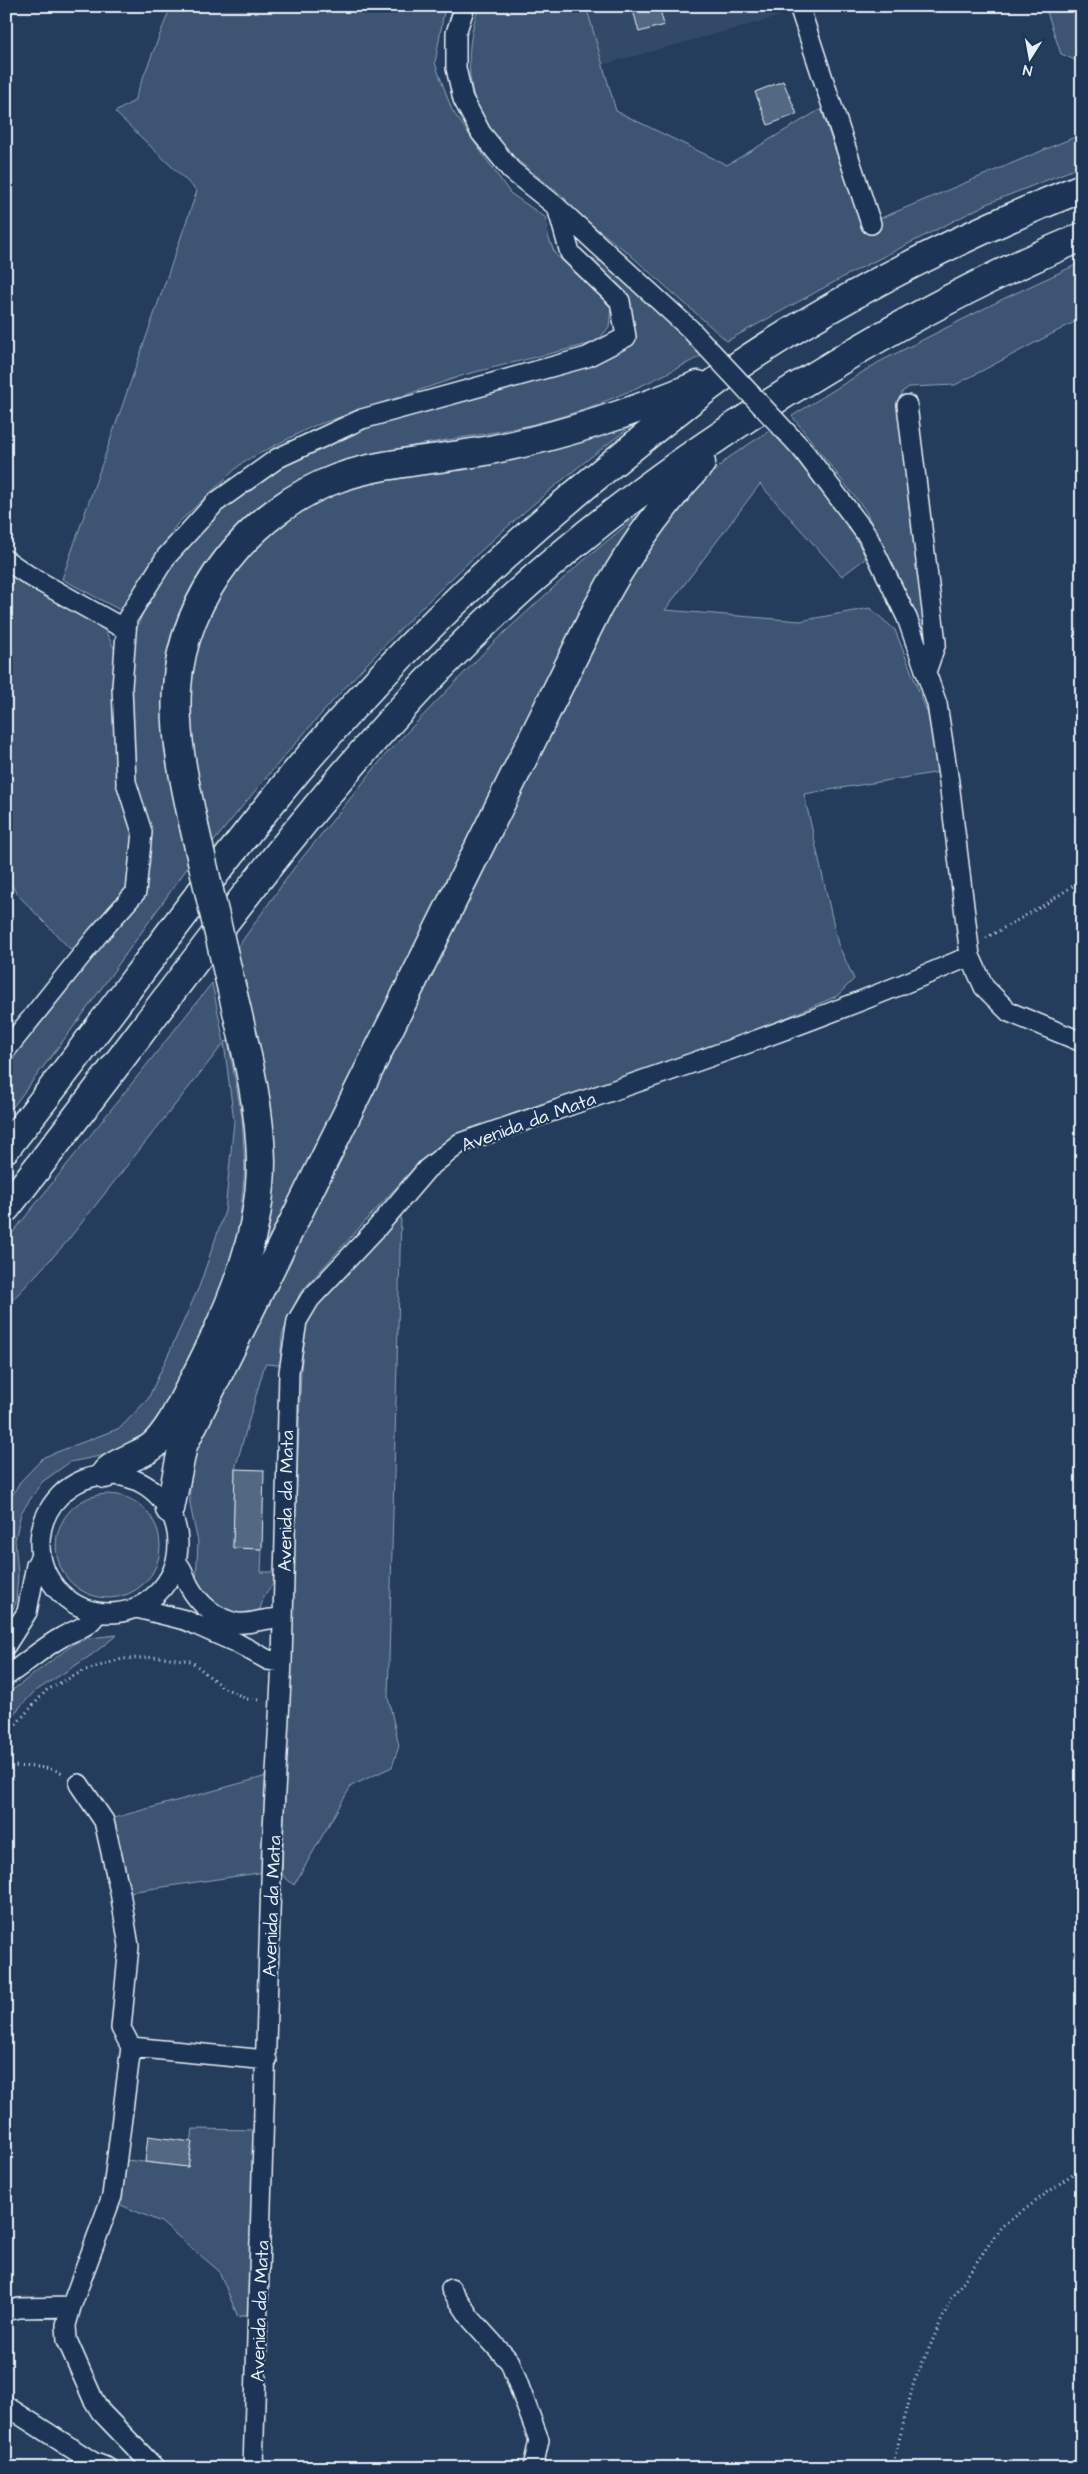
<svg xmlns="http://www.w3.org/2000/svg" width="1088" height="2474" font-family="'Architects Daughter',sans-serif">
	<rect width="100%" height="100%" fill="#253d5d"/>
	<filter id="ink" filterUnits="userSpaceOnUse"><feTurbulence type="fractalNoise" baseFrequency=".02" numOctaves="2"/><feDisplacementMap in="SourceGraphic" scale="10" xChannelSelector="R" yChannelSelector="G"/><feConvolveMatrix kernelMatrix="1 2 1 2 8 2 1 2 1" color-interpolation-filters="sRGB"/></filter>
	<g filter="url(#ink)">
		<path fill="#334a68" d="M 586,6 L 786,6 L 788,14 L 601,65 Z"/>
		<path fill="#3e5472" stroke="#93a2b5" d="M 171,6 L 445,6 L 435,63 L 452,110 L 510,193 L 546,218 L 548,236 L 555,254 L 593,287 L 611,308 L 609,327 L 597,342 L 467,374 L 311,427 L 243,462 L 177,524 L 120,610 L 62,579 L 197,191 L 115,112 L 134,101 Z
			M 479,6 L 586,6 L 616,111 L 727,165 L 821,109 L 862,226 L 1082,134 L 1082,166 L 989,203 L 847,275 L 727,341 L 627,252 L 567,206 L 566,199 C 542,179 501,151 486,126 C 465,89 465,46 479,6 Z
			M 1045,6 L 1082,6 L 1082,63 L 1061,54 Z
			M 578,256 L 611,264 L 703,355 C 647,384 592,411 530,425 C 398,454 283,444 200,572 C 175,612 161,656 162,704 C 163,759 176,813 188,867 L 78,1021 L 6,1116 L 6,1059 L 142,887 L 150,864 L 148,839 L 132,778 L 128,689 L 131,645 L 146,604 L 176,555 L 219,506 L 281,463 L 365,425 L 605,359 L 630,344 L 634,325 L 627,298 Z
			M 1082,262 L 1082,318 L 955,385 L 909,387 L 902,392 L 900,414 L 928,625 L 922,627 L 865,510 L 792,416 L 879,362 L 1003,299 Z
			M 652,411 C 481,534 342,681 211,845 L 187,755 L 190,656 L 238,557 L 322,493 Z
			M 772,429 L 847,522 L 866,558 L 842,576 L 760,484 L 665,610 L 800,621 L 870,608 L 895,630 L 928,714 L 940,772 L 804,794 L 838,944 L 854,979 L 837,996 L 736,1039 L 446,1141 L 420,1161 L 300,1293 L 282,1335 L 280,1365 L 265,1364 L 235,1469 L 233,1548 L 262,1549 L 261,1572 L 276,1572 L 274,1582 L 264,1596 L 260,1609 L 249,1616 L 225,1614 L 196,1584 L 198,1542 L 190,1505 L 190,1478 L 198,1446 L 607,614 L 639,556 L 684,501 L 728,458 Z
			M 650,505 L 289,1210 L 242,1293 L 258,1246 L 235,951 L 294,868 L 387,753 L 494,642 L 576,567 Z
			M 6,573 L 105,630 L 115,650 L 116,783 L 132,832 L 129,885 L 72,951 L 17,894 L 6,875 Z
			M 212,983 L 224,1042 L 228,1041 L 242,1117 L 245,1168 L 239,1228 L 222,1288 L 161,1416 L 141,1442 L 115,1453 L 70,1462 L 42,1482 L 21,1513 L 15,1540 L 18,1575 L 16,1602 L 6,1624 L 6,1506 L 20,1482 L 44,1457 L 120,1428 L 148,1399 L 199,1287 L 225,1211 L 234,1121 L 224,1043 L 64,1245 L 6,1307 L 6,1241 Z
			M 401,1216 L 388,1697 L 399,1746 L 392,1767 L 351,1786 L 294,1885 L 282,1875 L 301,1371 L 305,1327 L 321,1300 Z
			M56 1546a52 52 0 1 1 104 0a52 52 0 1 1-104 0Z
			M 117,1635 L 90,1656 L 34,1692 L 6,1722 L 6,1695 L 75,1643 L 89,1638 Z
			M 267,1776 L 265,1872 L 129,1892 L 123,1863 L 110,1819 Z
			M 193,2129 L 258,2130 L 254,2313 L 238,2317 L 219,2271 L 161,2222 L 116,2203 L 126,2160 L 188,2167 Z"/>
		<path fill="#536782" stroke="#e8f1f8" d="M 632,6 L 659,6 L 664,25 L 639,32 Z
			M 783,81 L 797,114 L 768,125 L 755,92 Z
			M 235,1469 L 264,1470 L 262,1549 L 233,1548 Z
			M 148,2136 L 192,2142 L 188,2167 L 145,2162 Z"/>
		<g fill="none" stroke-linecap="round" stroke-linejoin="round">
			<g stroke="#e8f1f8" stroke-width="22">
				<path id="minor" d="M 465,6 L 456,33 L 456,68 L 463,99 L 481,133 L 511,170 L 557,207 L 690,329
					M 799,6 L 871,224
					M 907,405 L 936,643 L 926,672
					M 802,449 L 867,535 L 907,618 L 937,704 L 949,782 L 970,956 L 984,987 L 1009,1012 L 1082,1042
					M 6,560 L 28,575 L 126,630
					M 6,1050 L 97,936 L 136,892 L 142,832 L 126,782 L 122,687 L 127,619 L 166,557 L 215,503 L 278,458 L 362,419 L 587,357 L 626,337 L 620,301 L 570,253 L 557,207
					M40 1544a69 69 0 1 1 138 0a69 69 0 1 1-138 0Z
					M 176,1562 C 184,1569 184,1577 189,1586 C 199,1604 216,1619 237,1623 C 253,1625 267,1616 283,1619
					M 137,1608 L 185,1620 L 237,1643 L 268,1660 L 282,1662
					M 6,1645 L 27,1612 L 36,1565 L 40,1558
					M 6,1676 C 25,1664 42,1648 62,1637 C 73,1630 92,1627 97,1612
					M 79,1784 L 104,1821 L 120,1892 L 129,1946 L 121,2028 L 131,2047
					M 131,2047 L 112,2196 L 71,2307 L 66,2325 L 67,2340 L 93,2399 L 101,2412 L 155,2468
					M 131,2047 L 267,2060
					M 451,2289 L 471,2319 L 510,2362 L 539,2440 L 533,2468
					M 6,2311 L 19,2308 L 71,2307
					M 6,2406 L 93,2462 L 108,2468
					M 253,2468 L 272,1848 L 282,1662 L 289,1372 L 297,1321 L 310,1299 L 375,1230 L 427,1169 L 460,1143 C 631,1084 804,1028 970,956"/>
			</g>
			<g stroke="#e8f1f8" stroke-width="31">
				<path id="highway" d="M 194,826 C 184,780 174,735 177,688 C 182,596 252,509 338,478 C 386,461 440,460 490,450 C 561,436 631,413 698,385
					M 6,1148 C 107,1021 199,888 303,764 C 396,654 497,557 608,467 C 652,431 696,395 742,363 C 848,292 963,235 1082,188
					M 6,1208 C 148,1029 277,838 436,672 C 552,551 682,454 826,369 C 908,319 993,274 1082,237
					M 105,1474 C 111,1464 138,1456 150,1448 C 160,1441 166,1431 173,1420 C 215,1339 261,1255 261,1161 C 260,1103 245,1046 232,990
					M 170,1509 L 183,1445 L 597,609 C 626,555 659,508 701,463"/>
			</g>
			<path stroke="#e8f1f8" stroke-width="3" stroke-dasharray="1 4" stroke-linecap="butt" d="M 986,938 L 1044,905 L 1082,880
				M 6,1735 L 47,1690 L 83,1671 L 122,1659 L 162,1657 L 191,1661 L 221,1686 L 247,1699 L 262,1700
				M 6,1766 C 23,1767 49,1765 64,1774
				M 892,2468 L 914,2382 L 951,2299 L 1001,2227 L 1082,2167"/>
			<use href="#minor" stroke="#1d3557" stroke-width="19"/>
			<use href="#highway" stroke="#1d3557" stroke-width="28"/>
			<g stroke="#e8f1f8" stroke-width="22" stroke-linecap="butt">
				<path id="minor-bridge" d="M 690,329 L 802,449"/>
			</g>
			<g stroke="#e8f1f8" stroke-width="31" stroke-linecap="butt">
				<path id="highway-bridge" d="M 194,826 L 232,990"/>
			</g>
			<use href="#minor-bridge" stroke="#1d3557" stroke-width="19"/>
			<use href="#highway-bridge" stroke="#1d3557" stroke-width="28"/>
		</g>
	</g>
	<g text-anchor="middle" stroke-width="4.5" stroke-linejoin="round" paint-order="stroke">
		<g font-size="19" fill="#e8f1f8" stroke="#1d3557">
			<text transform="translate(528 1121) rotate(-20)" y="7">Avenida da Mata</text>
			<text transform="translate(285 1501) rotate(-89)" y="7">Avenida da Mata</text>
			<text transform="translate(271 1906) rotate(-88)" y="7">Avenida da Mata</text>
			<text transform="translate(259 2311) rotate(-88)" y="7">Avenida da Mata</text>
		</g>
	</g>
	<rect width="1088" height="2474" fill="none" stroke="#1d3557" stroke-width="25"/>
	<rect x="12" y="12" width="1063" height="2449" fill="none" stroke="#e8f1f8" stroke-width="2" filter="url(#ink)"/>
	<g transform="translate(1030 58) rotate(191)" stroke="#1d3557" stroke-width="4" paint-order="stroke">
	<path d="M0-4L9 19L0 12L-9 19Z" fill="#e8f1f8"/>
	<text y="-8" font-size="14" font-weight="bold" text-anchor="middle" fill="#e8f1f8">N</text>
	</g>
</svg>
